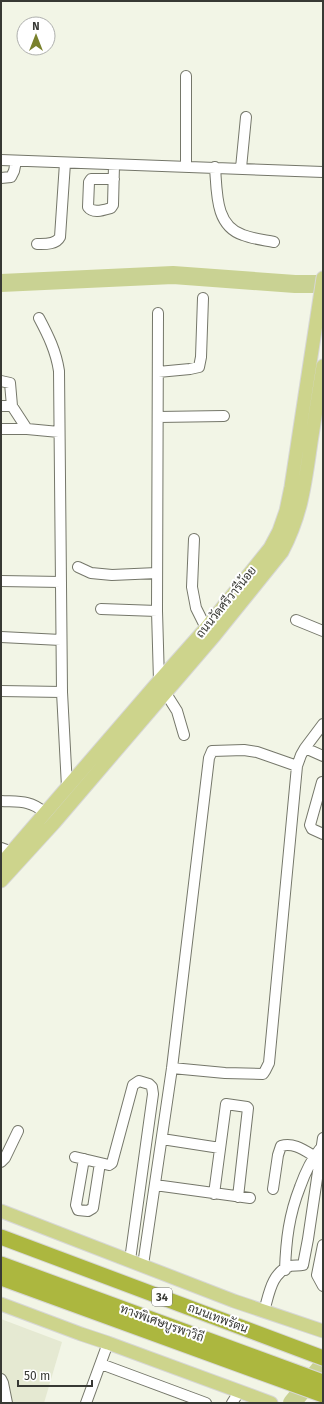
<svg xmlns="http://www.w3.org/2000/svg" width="324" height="1404" font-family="'Fira Sans',Sarabun,sans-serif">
	<rect width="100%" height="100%" fill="#f2f5e6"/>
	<path fill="#e5e9d2" d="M 1,1319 L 62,1342 L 44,1403 L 1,1403 Z"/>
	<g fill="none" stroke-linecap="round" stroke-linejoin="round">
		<path stroke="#c9d293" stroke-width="18" d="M 1,283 L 173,275 L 295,284 L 323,284
			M 292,1403 L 323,1365"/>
		<g stroke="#75776a" stroke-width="12">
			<path id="minor" d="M 186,76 L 186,166
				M 1,160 L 323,172
				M 215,167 C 217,192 215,226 243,235 C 253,239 264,240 274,242
				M 241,168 L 246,117
				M 1,178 L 11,177 L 14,171 L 16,161
				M 114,179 L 91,179 L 89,182 L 88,207 C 93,214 104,210 111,208 L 113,205 L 114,165
				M 37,244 C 44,244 56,245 60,237 L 65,163
				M 158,313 L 157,611 L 159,681
				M 39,318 C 48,335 56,351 59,371 L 62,692 L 67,787
				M 158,372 L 190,369 L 199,367 L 201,357 L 203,298
				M 1,381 L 10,383 L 12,406 L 27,429 L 1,429
				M 1,406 L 12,406
				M 158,417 L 224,416
				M 27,429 L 59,432
				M 194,539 L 192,587 L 196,608 L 206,628
				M 78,567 L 91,573 L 112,575 L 157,573
				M 1,581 L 61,582
				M 101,609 L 157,611
				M 296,620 L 323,631
				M 1,637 L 61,640
				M 1,691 L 62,692
				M 165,692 L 177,711 L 184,735
				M 323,724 L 305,748 L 323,756
				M 322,782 L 310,825 L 312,829 L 323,834
				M 1,801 C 19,802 30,800 44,812
				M 1,848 L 12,852
				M 172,1068 L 225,1073 L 263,1074 L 265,1071 L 269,1063 L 297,766 L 301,755 L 305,748
				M 162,1139 L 220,1148
				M 75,1157 L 109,1165 L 112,1163 L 133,1085 L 139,1081 L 149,1084 L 152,1087 L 153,1094 L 130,1260
				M 84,1159 L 76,1205 L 78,1210 L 88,1211 L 93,1208 L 100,1163
				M 1,1162 L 5,1158 L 18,1131
				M 155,1185 L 250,1198
				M 273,1189 L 278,1155 L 281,1146 C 293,1142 304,1150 314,1156
				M 214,1194 L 226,1104 L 247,1107 L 248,1108 L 238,1197
				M 323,1245 L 317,1275 L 323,1286
				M 143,1265 L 172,1068 L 209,758 L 212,751 L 244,750 L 257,752 L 297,766
				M 285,1270 C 286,1240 289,1215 300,1187 C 305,1173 310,1161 320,1149
				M 264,1311 C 269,1295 271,1273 290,1266 C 294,1265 299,1266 303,1265 L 308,1239 L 323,1138
				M 101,1364 L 206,1403
				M 1,1379 L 3,1383 L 7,1403
				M 86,1403 L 108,1343
				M 232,1403 L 239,1392"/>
		</g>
		<g stroke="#d7d7d6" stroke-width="15">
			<path id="major" d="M 1,864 L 159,681 L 206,628 L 270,548 L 279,531 L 286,511 L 291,487 L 323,278
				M 1,881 L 54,823 L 215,635 L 282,552 C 302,514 305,483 311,442 C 315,417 319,391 323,366
				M 1,1211 L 234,1301 L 323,1331
				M 1,1304 L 81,1334 L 108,1343 L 271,1403"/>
		</g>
		<g stroke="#d7d7d6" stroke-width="17">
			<path id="highway" d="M 1,1237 L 323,1358
				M 1,1264 L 323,1382
				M 1,1278 L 323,1395"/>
		</g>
		<use href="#minor" stroke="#fff" stroke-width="10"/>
		<use href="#major" stroke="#cdd48c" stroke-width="13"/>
		<use href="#highway" stroke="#acb73f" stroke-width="15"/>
	</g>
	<g text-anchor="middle" stroke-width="4" stroke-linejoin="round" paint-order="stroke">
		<rect fill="#fff" stroke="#747471" stroke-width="1" x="152" y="1288" width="20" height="18" rx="3"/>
		<g font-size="11" font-weight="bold" fill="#383934">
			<text x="162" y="1301">34</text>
		</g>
		<g font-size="12" fill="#383934" stroke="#fff">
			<text transform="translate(226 602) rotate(-51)" y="4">ถนนวัดศรีวารีน้อย</text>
			<text transform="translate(218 1318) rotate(21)" y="4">ถนนเทพรัตน</text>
			<text transform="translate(162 1323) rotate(20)" y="4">ทางพิเศษบูรพาวิถี</text>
		</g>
	</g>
	<rect width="324" height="1404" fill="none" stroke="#383934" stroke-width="4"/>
	<g transform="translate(36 36)"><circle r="19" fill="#ffffff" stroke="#afb0ae"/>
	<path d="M0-3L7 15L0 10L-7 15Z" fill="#79812c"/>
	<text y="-6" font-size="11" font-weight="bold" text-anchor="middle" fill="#383934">N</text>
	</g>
	<path d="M18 1380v6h74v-6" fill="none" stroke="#383934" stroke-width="2"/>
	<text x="24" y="1380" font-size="12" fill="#383934" stroke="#ffffff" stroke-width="3" paint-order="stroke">50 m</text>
</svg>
